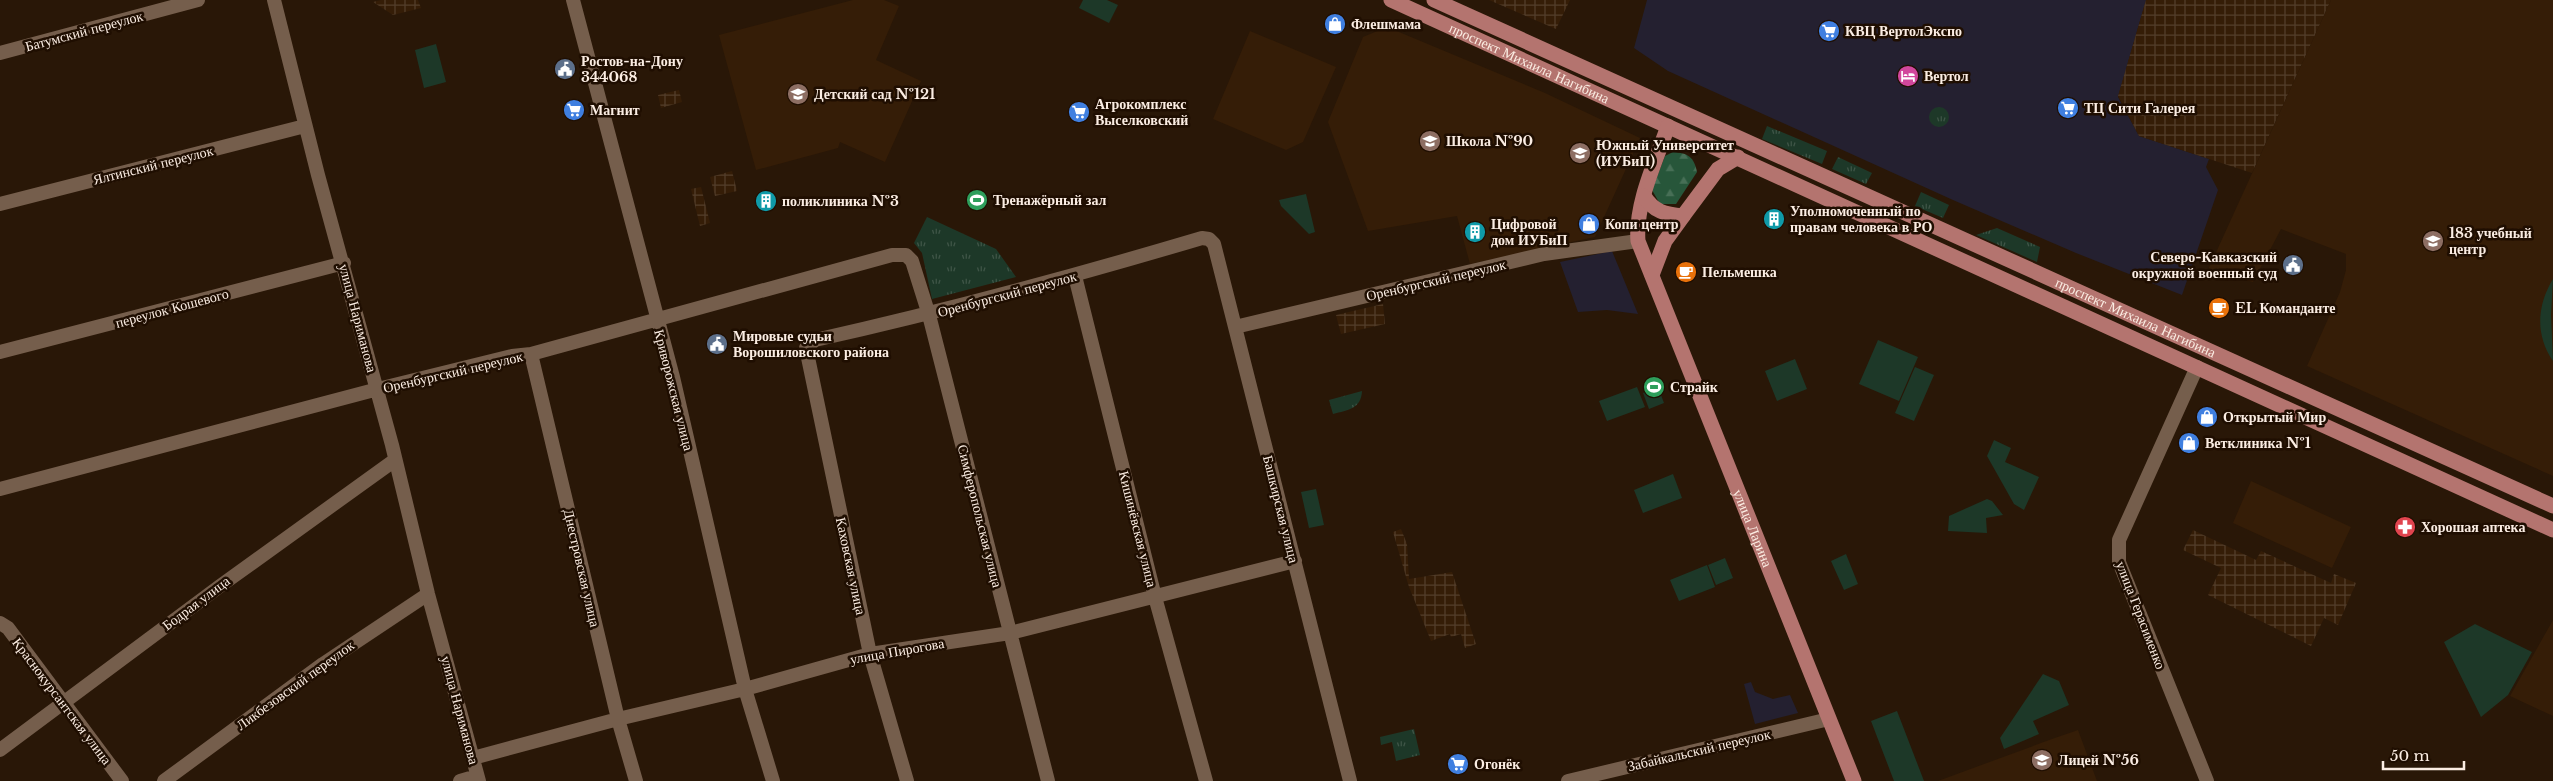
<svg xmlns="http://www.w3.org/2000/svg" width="2553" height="781" font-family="'Libre Baskerville',serif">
	<defs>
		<pattern id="industrial-grid" width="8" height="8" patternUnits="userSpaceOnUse" patternTransform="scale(1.25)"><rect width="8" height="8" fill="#351d07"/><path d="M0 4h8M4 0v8" fill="none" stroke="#533e2b"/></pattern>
		<pattern id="grass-tufts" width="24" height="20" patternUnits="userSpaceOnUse" patternTransform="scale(1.25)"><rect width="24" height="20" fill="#1d3828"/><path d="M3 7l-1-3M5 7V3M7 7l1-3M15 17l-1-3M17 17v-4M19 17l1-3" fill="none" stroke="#3f5547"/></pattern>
		<pattern id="forest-firs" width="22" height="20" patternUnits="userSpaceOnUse" patternTransform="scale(1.25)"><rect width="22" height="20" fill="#27563a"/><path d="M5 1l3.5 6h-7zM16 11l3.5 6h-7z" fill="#476f56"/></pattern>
	</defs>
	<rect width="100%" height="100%" fill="#291707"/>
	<path fill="#242030" d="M 1647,0 L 2146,0 L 2118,97 L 2139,136 L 2209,159 L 2206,167 L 2218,190 L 2182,295 L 2076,253 L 1953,200 L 1668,71 L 1634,48 Z
		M 1612,251 L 1638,314 L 1607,310 L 1578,312 L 1560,262 Z
		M 1751,682 L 1755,692 L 1773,699 L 1790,695 L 1798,713 L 1755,724 L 1744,684 Z"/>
	<path fill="url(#industrial-grid)" d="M 381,0 L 418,0 L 421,8 L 393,15 L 373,2 Z
		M 1489,0 L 1570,0 L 1556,29 Z
		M 2146,0 L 2331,0 L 2252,173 L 2139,136 L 2118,96 Z
		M 679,90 L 682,102 L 661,108 L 658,95 Z
		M 732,171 L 737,191 L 715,196 L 710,177 Z
		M 701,187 L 710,223 L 700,226 L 691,189 Z
		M 1383,304 L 1385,324 L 1341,334 L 1336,315 Z
		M 1401,529 L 1407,544 L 1409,579 L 1452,572 L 1476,644 L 1465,648 L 1461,634 L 1451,637 L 1450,634 L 1431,641 L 1409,587 L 1393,532 Z
		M 2193,530 L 2256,560 L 2261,551 L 2331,583 L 2334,574 L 2356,583 L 2338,625 L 2324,618 L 2311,646 L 2208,595 L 2221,568 L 2183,550 Z"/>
	<path fill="#351d07" d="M 853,0 L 884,0 L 899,6 L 876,60 L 921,81 L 885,162 L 840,142 L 838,148 L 756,170 L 719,35 Z
		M 2331,0 L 2553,0 L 2553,476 L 2307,366 L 2340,292 L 2346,270 L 2346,254 L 2281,229 L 2253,282 L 2208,270 Z
		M 1387,27 L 1545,93 L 1640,138 L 1595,237 L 1470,264 L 1457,216 L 1368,231 L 1328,122 L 1363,37 Z
		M 1250,31 L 1336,67 L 1303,142 L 1286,150 L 1213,119 Z
		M 2251,481 L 2351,527 L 2332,568 L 2233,523 Z
		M 2553,620 L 2553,716 L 2510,696 Z
		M 2078,730 L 2097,781 L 1938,781 L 2052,739 Z"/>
	<path fill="url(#grass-tufts)" d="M1929 117a10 10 0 1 1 20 0a10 10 0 1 1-20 0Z
		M 1767,126 L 1827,151 L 1822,164 L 1762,139 Z
		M 1838,157 L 1872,173 L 1866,184 L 1832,169 Z
		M 1921,192 L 1949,205 L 1943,218 L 1915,206 Z
		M 927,217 L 996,249 L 1016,277 L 932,299 L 922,253 L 914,243 Z
		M 1997,228 L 2040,247 L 2037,262 L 1976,235 Z
		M 1362,391 C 1361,409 1348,410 1333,414 L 1329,400 Z
		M 1414,729 L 1420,755 L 1396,761 L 1392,742 L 1381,745 L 1380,737 Z"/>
	<path fill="url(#forest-firs)" d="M 1673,152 C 1688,153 1694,157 1697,172 L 1676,204 L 1660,204 L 1652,190 L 1665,156 Z"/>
	<path fill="#1d3828" d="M 1083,0 L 1107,0 L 1118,5 L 1109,23 L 1079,8 Z
		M 436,44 L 446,82 L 424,88 L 415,50 Z
		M 1306,194 L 1315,232 L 1309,234 L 1281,206 L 1279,200 Z
		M 2553,279 L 2551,315 L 2553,361 C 2535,335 2537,305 2553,279 Z
		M 1878,340 L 1918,357 L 1899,401 L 1859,384 Z
		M 1795,359 L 1807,389 L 1777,401 L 1765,371 Z
		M 1915,367 L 1934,375 L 1914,421 L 1895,413 Z
		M 1637,387 L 1645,407 L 1607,421 L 1599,401 Z
		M 1658,387 L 1664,403 L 1649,409 L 1643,393 Z
		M 1994,440 L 2011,448 L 2005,462 L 2039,477 L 2024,510 L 2014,504 L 1987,456 Z
		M 1673,474 L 1682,498 L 1643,513 L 1634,490 Z
		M 1316,489 L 1324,525 L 1309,528 L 1301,492 Z
		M 1987,499 L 1992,501 L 2003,515 L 1986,518 L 1987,533 L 1948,531 L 1949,516 Z
		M 1846,554 L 1858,584 L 1844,590 L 1831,561 Z
		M 1725,558 L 1733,578 L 1716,585 L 1708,565 Z
		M 1707,565 L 1715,587 L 1679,601 L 1670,580 Z
		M 2475,624 L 2532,652 L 2508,695 L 2481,717 L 2444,642 Z
		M 2043,674 L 2059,681 L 2069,705 L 2033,721 L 2039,734 L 2004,749 L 2000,738 Z
		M 1897,711 L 1924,781 L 1894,781 L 1871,721 Z"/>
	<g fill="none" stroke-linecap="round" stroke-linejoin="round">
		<path stroke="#755e4c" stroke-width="14" d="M 274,0 L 318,175 L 392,445 L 428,594 L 479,781
			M 573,0 L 673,377 L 745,689 L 773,781
			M 0,53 L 198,0
			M 0,204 L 305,126
			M 1075,276 L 1155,597 L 1206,781
			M 1235,327 L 1544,254 L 1638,241
			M 0,352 L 344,263
			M 531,354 L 618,719 L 636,781
			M 2197,367 L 2119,540 L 2119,562 L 2207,781
			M 0,489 L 378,389 L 512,356 L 531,354 L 892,255 L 906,255 L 912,261 L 929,315 L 1048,781
			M 0,623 L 8,628 L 122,781
			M 0,750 L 220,586 L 395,460
			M 473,758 L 618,719 L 745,689 L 870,654 L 1010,633 L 1295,561
			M 164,781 L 323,664 L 428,594
			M 460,781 L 477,776
			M 907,781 L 870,654 L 806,348 L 815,340 C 945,311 1074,276 1202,238 L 1209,239 L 1214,244 L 1350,781
			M 1568,781 L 1829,719"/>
		<g stroke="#b4746f" stroke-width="15">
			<path id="s1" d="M 1391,0 L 2553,530"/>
			<path id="s2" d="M 1434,0 L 2553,506"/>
			<path id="s3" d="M 1668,126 C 1656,161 1635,203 1638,241 L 1854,781"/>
			<path d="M 1644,196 C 1654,212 1665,214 1683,216"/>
			<path d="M 1652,275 L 1665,241 L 1686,212 L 1718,169 L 1738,157"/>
		</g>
	</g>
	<defs>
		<g id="shop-disc" transform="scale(1.125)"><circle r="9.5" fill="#3f7fe0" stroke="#1f0e01"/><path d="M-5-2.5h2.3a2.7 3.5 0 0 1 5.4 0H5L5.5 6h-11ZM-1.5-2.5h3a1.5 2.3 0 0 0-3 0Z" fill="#fff"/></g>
		<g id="supermarket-disc" transform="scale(1.125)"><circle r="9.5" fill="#3f7fe0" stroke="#1f0e01"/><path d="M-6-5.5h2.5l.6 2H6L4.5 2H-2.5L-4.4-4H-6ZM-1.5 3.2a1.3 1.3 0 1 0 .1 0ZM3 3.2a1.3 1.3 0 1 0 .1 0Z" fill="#fff"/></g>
		<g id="civic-disc" transform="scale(1.125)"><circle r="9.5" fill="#5c6f8a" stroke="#1f0e01"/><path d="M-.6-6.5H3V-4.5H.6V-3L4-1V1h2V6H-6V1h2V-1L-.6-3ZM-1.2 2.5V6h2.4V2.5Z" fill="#fff"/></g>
		<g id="hotel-disc" transform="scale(1.125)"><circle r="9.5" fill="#d1479c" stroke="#1f0e01"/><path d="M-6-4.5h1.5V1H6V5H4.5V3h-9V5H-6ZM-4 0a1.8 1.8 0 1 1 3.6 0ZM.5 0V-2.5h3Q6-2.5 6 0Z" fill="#fff"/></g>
		<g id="school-disc" transform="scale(1.125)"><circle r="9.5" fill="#8d6e63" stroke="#1f0e01"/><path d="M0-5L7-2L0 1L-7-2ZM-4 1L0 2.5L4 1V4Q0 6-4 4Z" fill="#fff"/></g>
		<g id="university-disc" transform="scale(1.125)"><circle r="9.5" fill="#8d6e63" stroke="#1f0e01"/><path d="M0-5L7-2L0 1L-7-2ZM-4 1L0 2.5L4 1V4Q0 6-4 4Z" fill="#fff"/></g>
		<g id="stadium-disc" transform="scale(1.125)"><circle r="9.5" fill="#2e9e5b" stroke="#1f0e01"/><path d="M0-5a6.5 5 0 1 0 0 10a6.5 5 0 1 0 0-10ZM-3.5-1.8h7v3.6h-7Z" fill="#fff"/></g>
		<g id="building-disc" transform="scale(1.125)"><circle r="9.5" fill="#0f9aa8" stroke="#1f0e01"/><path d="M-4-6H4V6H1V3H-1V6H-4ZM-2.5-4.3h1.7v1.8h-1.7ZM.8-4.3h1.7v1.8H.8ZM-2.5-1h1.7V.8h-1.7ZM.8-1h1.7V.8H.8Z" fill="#fff"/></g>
		<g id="cafe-disc" transform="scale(1.125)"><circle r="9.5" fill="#e8710a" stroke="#1f0e01"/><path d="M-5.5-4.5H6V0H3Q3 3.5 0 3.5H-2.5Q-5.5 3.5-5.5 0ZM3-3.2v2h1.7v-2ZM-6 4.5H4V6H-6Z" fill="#fff"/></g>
		<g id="pharmacy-disc" transform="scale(1.125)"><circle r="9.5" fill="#e0444e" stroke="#1f0e01"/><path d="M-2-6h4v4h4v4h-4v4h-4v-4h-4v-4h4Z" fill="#fff"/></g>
	</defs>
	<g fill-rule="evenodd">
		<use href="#shop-disc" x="1335" y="24"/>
		<use href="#supermarket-disc" x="1829" y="31"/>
		<use href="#civic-disc" x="565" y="69"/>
		<use href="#hotel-disc" x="1908" y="76"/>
		<use href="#school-disc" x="798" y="94"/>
		<use href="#supermarket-disc" x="2068" y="108"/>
		<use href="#supermarket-disc" x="574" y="110"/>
		<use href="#supermarket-disc" x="1079" y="112"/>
		<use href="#school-disc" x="1430" y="141"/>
		<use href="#university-disc" x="1580" y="153"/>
		<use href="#stadium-disc" x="977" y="200"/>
		<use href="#building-disc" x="766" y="201"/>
		<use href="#building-disc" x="1774" y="219"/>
		<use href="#shop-disc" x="1589" y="224"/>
		<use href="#building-disc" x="1475" y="232"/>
		<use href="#university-disc" x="2433" y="241"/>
		<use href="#civic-disc" x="2293" y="265"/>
		<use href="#cafe-disc" x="1686" y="272"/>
		<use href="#cafe-disc" x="2219" y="308"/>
		<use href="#civic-disc" x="717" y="344"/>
		<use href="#stadium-disc" x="1654" y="387"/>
		<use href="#shop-disc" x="2207" y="417"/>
		<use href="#shop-disc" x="2189" y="443"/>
		<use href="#pharmacy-disc" x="2405" y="527"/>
		<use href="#school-disc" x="2042" y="760"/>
		<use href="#supermarket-disc" x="1458" y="764"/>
	</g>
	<g text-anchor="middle" stroke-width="5" stroke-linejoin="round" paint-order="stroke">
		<g font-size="14" font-weight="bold" fill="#fbede3" stroke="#1f0e01" text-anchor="start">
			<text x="1351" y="29">Флешмама</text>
			<text x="1845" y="36">КВЦ ВертолЭкспо</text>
			<text x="581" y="66">Ростов-на-Дону<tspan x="581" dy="16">344068</tspan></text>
			<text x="1924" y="81">Вертол</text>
			<text x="814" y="99">Детский сад №121</text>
			<text x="1095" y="109">Агрокомплекс<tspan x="1095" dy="16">Выселковский</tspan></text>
			<text x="2084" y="113">ТЦ Сити Галерея</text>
			<text x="590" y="115">Магнит</text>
			<text x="1446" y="146">Школа №90</text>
			<text x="1596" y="150">Южный Университет<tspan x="1596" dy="16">(ИУБиП)</tspan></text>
			<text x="993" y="205">Тренажёрный зал</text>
			<text x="782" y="206">поликлиника №3</text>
			<text x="1790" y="216">Уполномоченный по<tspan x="1790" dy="16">правам человека в РО</tspan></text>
			<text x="1491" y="229">Цифровой<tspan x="1491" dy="16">дом ИУБиП</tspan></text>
			<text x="1605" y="229">Копи центр</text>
			<text x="2449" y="238">183 учебный<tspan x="2449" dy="16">центр</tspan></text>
			<text x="2277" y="262" text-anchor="end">Северо-Кавказский<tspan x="2277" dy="16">окружной военный суд</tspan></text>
			<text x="1702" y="277">Пельмешка</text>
			<text x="2235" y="313">EL Команданте</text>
			<text x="733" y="341">Мировые судьи<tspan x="733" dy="16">Ворошиловского района</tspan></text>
			<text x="1670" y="392">Страйк</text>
			<text x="2223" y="422">Открытый Мир</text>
			<text x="2205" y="448">Ветклиника №1</text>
			<text x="2421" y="532">Хорошая аптека</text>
			<text x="2058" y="765">Лицей №56</text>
			<text x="1474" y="769">Огонёк</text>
		</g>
		<g font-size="14" fill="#fbede3" stroke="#1f0e01">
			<text transform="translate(84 31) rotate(-15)" y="5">Батумский переулок</text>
			<text dy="5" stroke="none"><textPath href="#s1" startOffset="152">проспект Михаила Нагибина</textPath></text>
			<text transform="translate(153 165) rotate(-14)" y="5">Ялтинский переулок</text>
			<text transform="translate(1436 280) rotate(-13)" y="5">Оренбургский переулок</text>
			<text transform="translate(1007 294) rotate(-15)" y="5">Оренбургский переулок</text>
			<text transform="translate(172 308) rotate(-15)" y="5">переулок Кошевого</text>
			<text dy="5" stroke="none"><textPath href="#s2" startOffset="770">проспект Михаила Нагибина</textPath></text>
			<text transform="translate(358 318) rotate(75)" y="5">улица Нариманова</text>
			<text transform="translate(453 372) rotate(-13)" y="5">Оренбургский переулок</text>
			<text transform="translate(674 390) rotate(76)" y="5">Криворожская улица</text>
			<text transform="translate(1281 509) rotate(76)" y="5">Башкирская улица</text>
			<text transform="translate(980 516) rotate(76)" y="5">Симферопольская улица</text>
			<text dy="5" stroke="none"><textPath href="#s3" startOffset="429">улица Ларина</textPath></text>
			<text transform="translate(1138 529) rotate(76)" y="5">Кишинёвская улица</text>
			<text transform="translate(851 566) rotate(78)" y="5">Каховская улица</text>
			<text transform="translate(582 568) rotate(77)" y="5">Днестровская улица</text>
			<text transform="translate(196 603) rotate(-37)" y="5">Бодрая улица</text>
			<text transform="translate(2141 615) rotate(69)" y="5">улица Герасименко</text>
			<text transform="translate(897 651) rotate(-10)" y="5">улица Пирогова</text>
			<text transform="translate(295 685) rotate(-36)" y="5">Ликбезовский переулок</text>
			<text transform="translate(62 701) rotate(53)" y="5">Краснокурсантская улица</text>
			<text transform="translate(460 710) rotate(75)" y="5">улица Нариманова</text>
			<text transform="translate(1699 750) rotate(-13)" y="5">Забайкальский переулок</text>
		</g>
	</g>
	<path d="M2383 761v8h81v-8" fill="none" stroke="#fbede3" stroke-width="2.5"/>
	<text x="2390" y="761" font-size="15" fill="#fbede3" stroke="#1f0e01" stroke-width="4" paint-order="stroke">50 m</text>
</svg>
